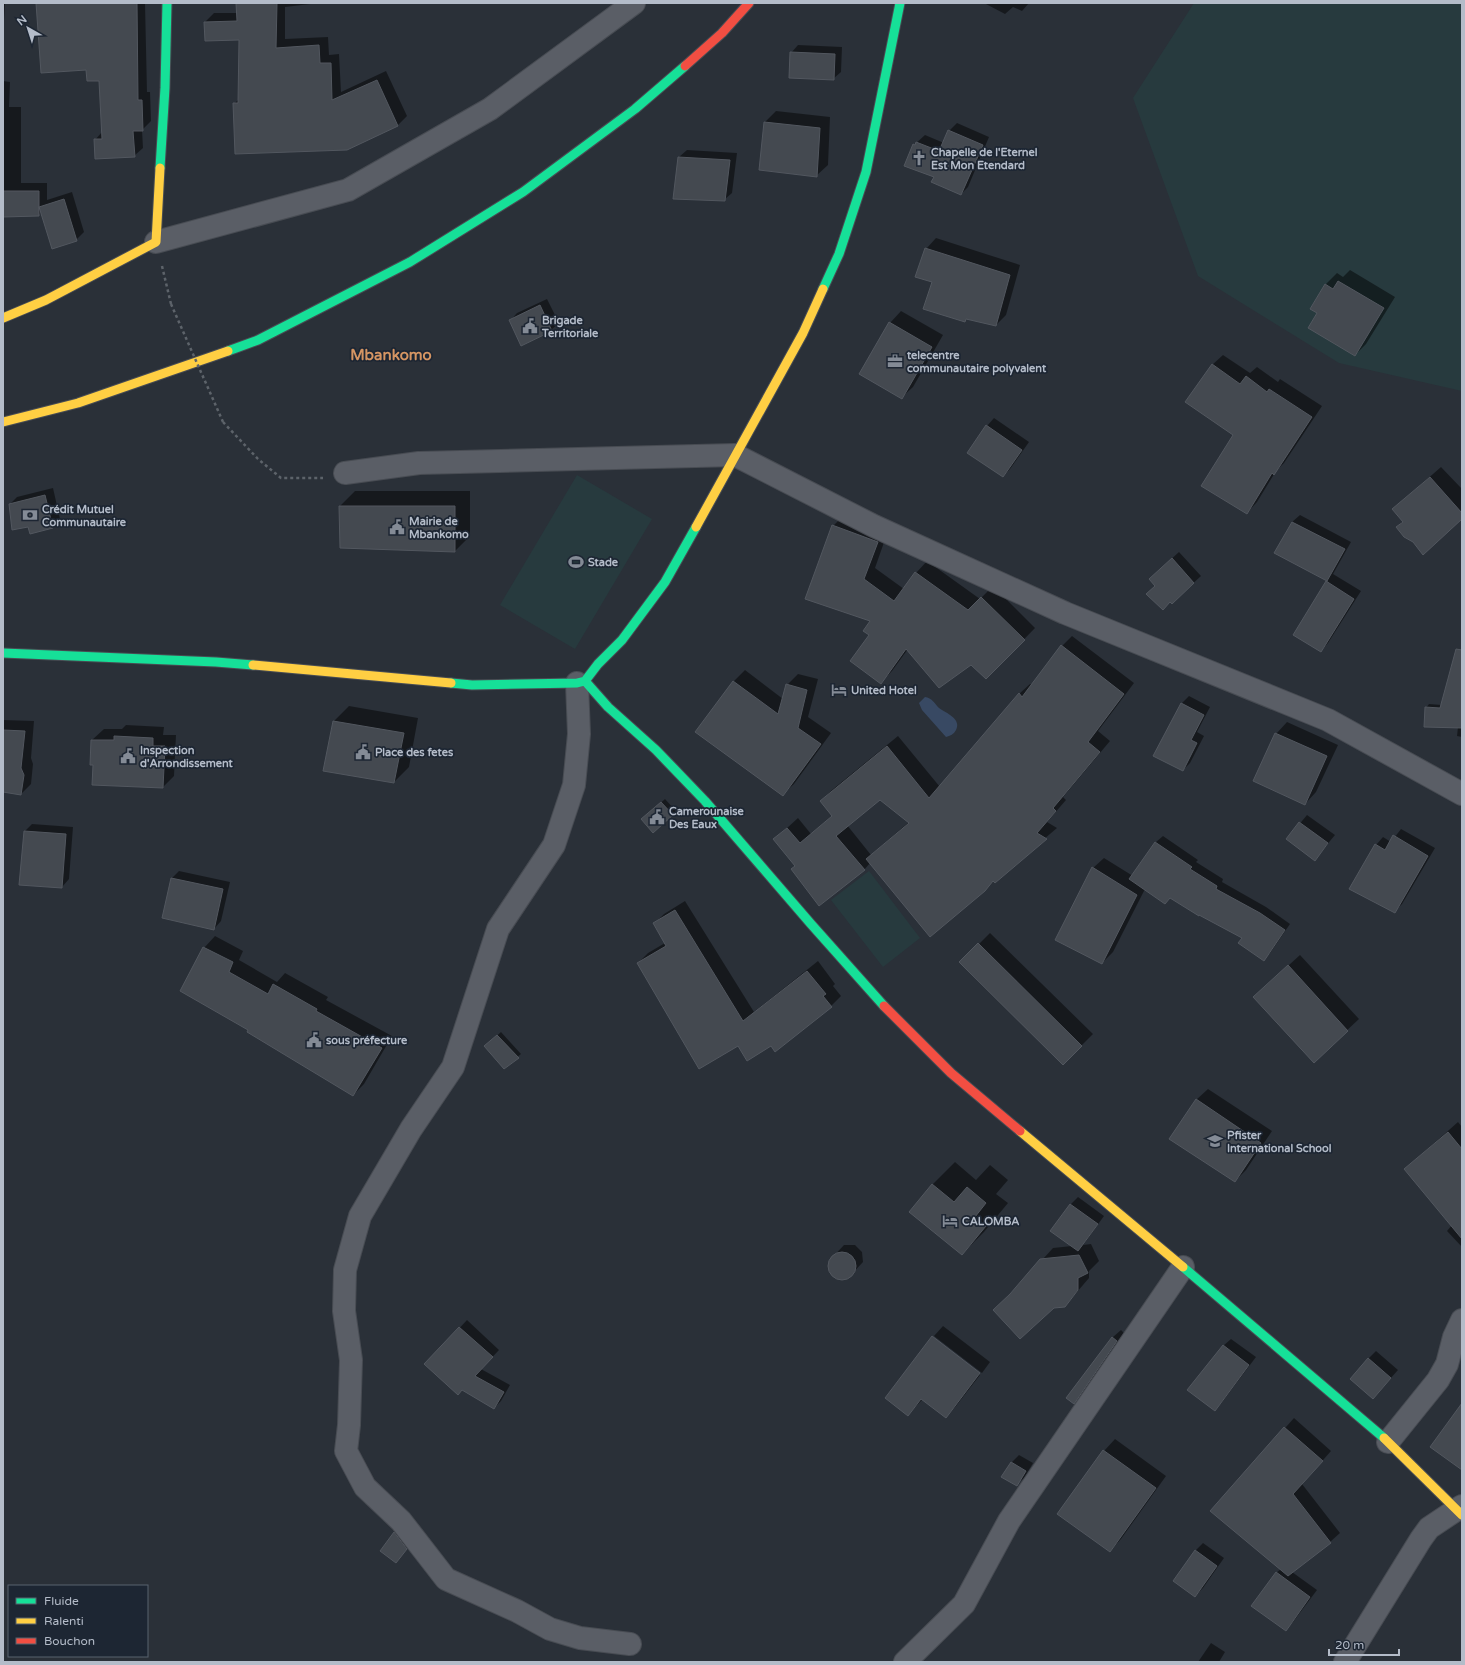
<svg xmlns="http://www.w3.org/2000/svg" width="1465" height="1665" font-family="'Varela Round',sans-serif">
	<rect width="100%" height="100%" fill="#2a3038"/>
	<path fill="#273a3e" d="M 1194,3 L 1462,3 L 1462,391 L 1339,363 L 1198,276 L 1133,98 Z
		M 577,475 L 652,519 L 575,649 L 500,605 Z
		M 869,871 L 920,938 L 883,967 L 831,900 Z"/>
	<path fill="#384963" d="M 925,697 C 932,698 934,703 939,708 C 946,713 962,719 956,730 C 954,734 950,736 946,737 L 922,710 L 919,703 Z"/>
	<path fill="#0007" fill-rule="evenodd" d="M 3,3 L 5,3 L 3,36 Z
		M 37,3 L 145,3 L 147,92 L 150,92 L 151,121 L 142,130 L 143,148 L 134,156 L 95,140 L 102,132 L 100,80 L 87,69 Z
		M 237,3 L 319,3 L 285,7 L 285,39 L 328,37 L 329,55 L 339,54 L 341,92 L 386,71 L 407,116 L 398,125 L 347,149 L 234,104 L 239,99 L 240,39 L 205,22 L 214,13 L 238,13 Z
		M 984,3 L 1029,3 L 1022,11 L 1013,7 L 1005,14 Z
		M 798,45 L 842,47 L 841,72 L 833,79 L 791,53 Z
		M 3,81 L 10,82 L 9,107 L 21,107 L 21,183 L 47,183 L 47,200 L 72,192 L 84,232 L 76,240 L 42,212 L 38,215 L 3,216 Z
		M 776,111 L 830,117 L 828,165 L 816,176 L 765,122 Z
		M 957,123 L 989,137 L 968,187 L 961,194 L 935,177 L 914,145 L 925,135 L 944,143 L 949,131 Z
		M 687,150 L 737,153 L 732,193 L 724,200 L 679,157 Z
		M 936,238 L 1020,265 L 1006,315 L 996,325 L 968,318 L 965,321 L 933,281 L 926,249 Z
		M 1350,270 L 1395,297 L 1366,344 L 1355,355 L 1318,313 L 1311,308 L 1326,284 L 1337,273 L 1343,277 Z
		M 547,299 L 559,323 L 551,330 L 510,321 L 517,313 Z
		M 901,311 L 943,335 L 913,387 L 901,398 L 890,323 Z
		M 1223,355 L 1250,373 L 1257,367 L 1278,382 L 1280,379 L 1322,406 L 1284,463 L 1276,471 L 1257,502 L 1247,513 L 1234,435 L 1212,365 Z
		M 994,418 L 1029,442 L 1010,469 L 1003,476 L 987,426 Z
		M 1441,467 L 1462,489 L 1462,518 L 1414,541 L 1397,527 L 1403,521 L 1393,509 Z
		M 53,488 L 60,519 L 53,527 L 31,533 L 29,526 L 10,504 L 17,497 Z
		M 355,491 L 470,491 L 470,536 L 455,551 L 341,547 L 340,506 Z
		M 844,515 L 888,531 L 875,568 L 904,589 L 916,573 L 927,561 L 980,599 L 993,586 L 1035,628 L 986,678 L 971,663 L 950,680 L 908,649 L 892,671 L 881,682 L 870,635 L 872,620 L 833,526 Z
		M 1300,515 L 1351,542 L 1333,574 L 1361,591 L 1328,643 L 1321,651 L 1328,581 L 1276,553 L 1292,522 Z
		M 1179,552 L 1201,576 L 1172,603 L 1156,586 L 1157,572 Z
		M 1072,636 L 1134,683 L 1098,731 L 1110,741 L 1063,797 L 1066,800 L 1047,822 L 1057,828 L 995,881 L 870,863 L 864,870 L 796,865 L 775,839 L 798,818 L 811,834 L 833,815 L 821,801 L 832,790 L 898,736 L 940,787 L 1019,694 L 1030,684 L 1032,685 L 1062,646 ZM 880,798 L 909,822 L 871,855 L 847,825 Z
		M 745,670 L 783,699 L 787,685 L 798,674 L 818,679 L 808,717 L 831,733 L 794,784 L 783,794 L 697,732 L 734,681 Z
		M 1462,679 L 1462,737 L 1457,736 L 1458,727 L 1426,708 L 1429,704 L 1442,705 Z
		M 1189,696 L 1210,707 L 1197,732 L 1204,736 L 1190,763 L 1183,770 L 1155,755 L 1182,703 Z
		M 349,706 L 418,718 L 409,767 L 394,782 L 334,721 Z
		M 3,720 L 34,721 L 31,758 L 33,764 L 31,784 L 21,794 L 3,791 Z
		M 1287,722 L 1338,745 L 1316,792 L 1305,804 L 1276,734 Z
		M 126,725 L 164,727 L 163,735 L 176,735 L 174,776 L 163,787 L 94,764 L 92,740 L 104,729 L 122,729 Z
		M 665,799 L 676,811 L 653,831 L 646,816 Z
		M 1307,815 L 1335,835 L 1315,859 L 1287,839 Z
		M 32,824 L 73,827 L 69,879 L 62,887 L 25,831 Z
		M 1401,829 L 1435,848 L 1402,904 L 1394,912 L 1376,845 L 1383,837 L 1391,842 Z
		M 1163,836 L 1198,860 L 1196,862 L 1223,879 L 1222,882 L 1266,907 L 1290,924 L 1270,953 L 1263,960 L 1243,938 L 1171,897 L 1165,903 L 1145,889 L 1113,952 L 1102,963 L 1093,868 L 1104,858 L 1133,876 L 1156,842 Z
		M 179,871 L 230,882 L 221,921 L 214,929 L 172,878 Z
		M 685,901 L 754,1012 L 818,961 L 835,984 L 833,986 L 841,996 L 831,1006 L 771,1045 L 739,1045 L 638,963 L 648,953 L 665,943 L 654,924 L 664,914 Z
		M 990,933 L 1093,1034 L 1063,1064 L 961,962 Z
		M 215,936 L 243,951 L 239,960 L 277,982 L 285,973 L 328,997 L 326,1000 L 392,1036 L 364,1084 L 353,1095 L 249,1030 L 204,948 Z
		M 1300,955 L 1359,1019 L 1314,1061 L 1266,986 Z
		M 501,1032 L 521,1054 L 504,1068 L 489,1043 Z
		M 1208,1089 L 1272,1131 L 1246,1170 L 1235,1181 L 1196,1100 Z
		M 1458,1122 L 1462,1127 L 1462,1247 L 1447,1231 L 1452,1225 L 1405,1169 Z
		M 955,1162 L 976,1180 L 990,1165 L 1008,1180 L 996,1194 L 1008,1203 L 984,1232 L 962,1254 L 910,1212 L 933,1184 Z
		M 1078,1197 L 1104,1216 L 1083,1245 L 1091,1244 L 1099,1261 L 1089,1271 L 1089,1278 L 1065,1306 L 1014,1291 L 1053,1248 L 1072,1246 L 1051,1231 L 1071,1204 Z
		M 844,1245 L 855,1245 L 862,1252 L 863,1262 L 848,1278 L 837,1278 L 830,1272 L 829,1261 Z
		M 467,1320 L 499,1350 L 481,1369 L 510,1385 L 501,1401 L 494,1408 L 426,1364 Z
		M 943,1326 L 990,1362 L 982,1373 L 934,1336 Z
		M 1121,1330 L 1124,1333 L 1081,1395 L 1074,1403 L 1067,1398 L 1113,1337 Z
		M 933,1338 L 980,1375 L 956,1406 L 946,1417 L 923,1399 L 908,1414 Z
		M 1231,1339 L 1256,1357 L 1222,1402 L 1215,1410 L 1223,1346 Z
		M 1376,1351 L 1398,1370 L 1373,1398 L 1368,1359 Z
		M 1294,1418 L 1331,1451 L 1302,1484 L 1340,1533 L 1330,1542 L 1292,1572 L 1317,1590 L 1293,1622 L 1286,1629 L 1276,1573 L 1281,1569 L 1211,1511 Z
		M 1115,1439 L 1166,1476 L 1121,1539 L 1110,1551 L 1058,1514 L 1104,1451 Z
		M 1019,1455 L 1033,1463 L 1024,1478 L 1016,1485 L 1011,1463 Z
		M 401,1525 L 413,1541 L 396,1561 L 394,1532 Z
		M 1203,1543 L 1224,1558 L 1203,1588 L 1195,1596 L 1196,1550 Z
		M 1211,1643 L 1225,1652 L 1219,1662 L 1198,1662 Z"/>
	<path fill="#444950" stroke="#52575f" d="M 36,3 L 137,3 L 138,100 L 142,100 L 143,131 L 133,131 L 135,157 L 95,159 L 94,139 L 102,139 L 99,81 L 87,81 L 86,70 L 41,73 Z
		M 236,3 L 277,3 L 276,48 L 319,45 L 320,63 L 331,63 L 332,100 L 377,80 L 398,126 L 347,150 L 235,154 L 233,103 L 238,103 L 239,40 L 205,41 L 204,22 L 237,21 Z
		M 790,52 L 835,54 L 834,80 L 789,78 Z
		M 764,122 L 820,128 L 817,177 L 759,170 Z
		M 948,130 L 983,145 L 961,195 L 931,182 L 934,177 L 904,166 L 913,144 L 915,145 L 916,142 L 939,151 Z
		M 678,157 L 730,160 L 725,201 L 673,199 Z
		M 3,191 L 39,191 L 39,216 L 3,217 Z
		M 64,199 L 77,241 L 52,249 L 39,207 Z
		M 925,248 L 1010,275 L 996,326 L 966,319 L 965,322 L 923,309 L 932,282 L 915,277 Z
		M 1338,281 L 1384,308 L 1355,356 L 1308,328 L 1317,313 L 1310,309 L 1325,284 L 1333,289 Z
		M 540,305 L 552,331 L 521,346 L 509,320 Z
		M 889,322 L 932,347 L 902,399 L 859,374 Z
		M 1212,364 L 1240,384 L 1246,376 L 1267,392 L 1269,389 L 1312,417 L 1274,475 L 1272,473 L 1247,514 L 1201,486 L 1233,435 L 1185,402 Z
		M 986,425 L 1022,450 L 1003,477 L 967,453 Z
		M 1430,477 L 1462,513 L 1462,519 L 1423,555 L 1413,542 L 1404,537 L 1396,527 L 1403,522 L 1392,509 Z
		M 45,495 L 53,528 L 30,534 L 28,527 L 12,530 L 9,504 Z
		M 339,506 L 455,506 L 455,552 L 340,548 Z
		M 1292,522 L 1345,549 L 1327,581 L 1274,553 Z
		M 832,525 L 878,542 L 864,579 L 894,601 L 915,572 L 968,610 L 981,597 L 1025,640 L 986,679 L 971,665 L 939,688 L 906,649 L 881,684 L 850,661 L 869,635 L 863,631 L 870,621 L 805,599 Z
		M 1172,558 L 1194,583 L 1172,604 L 1170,602 L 1163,610 L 1146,594 L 1155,586 L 1149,579 Z
		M 1326,581 L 1354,599 L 1321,652 L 1293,635 Z
		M 1061,645 L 1124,694 L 1088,742 L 1100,752 L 1053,808 L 1056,811 L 1037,833 L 1047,839 L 995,883 L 993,881 L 985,891 L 930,937 L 866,859 L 909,823 L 880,800 L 836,836 L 865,870 L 819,906 L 791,869 L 795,866 L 773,839 L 787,828 L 800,843 L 832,816 L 820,801 L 887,746 L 929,798 L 1019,693 L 1022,697 Z
		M 1456,649 L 1462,650 L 1462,728 L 1424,727 L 1425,707 L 1440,708 Z
		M 733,681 L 778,714 L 786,684 L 807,690 L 798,728 L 821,744 L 783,796 L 695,732 Z
		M 1181,703 L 1204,715 L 1191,740 L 1197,743 L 1183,771 L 1153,756 Z
		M 333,721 L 404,733 L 394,783 L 323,771 Z
		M 3,730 L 25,731 L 21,768 L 24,775 L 21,795 L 3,792 Z
		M 1275,733 L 1327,756 L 1305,805 L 1253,781 Z
		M 114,736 L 153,738 L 153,746 L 165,746 L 163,788 L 92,785 L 93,765 L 90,765 L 91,740 L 114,740 Z
		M 661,802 L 673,815 L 653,833 L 641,819 Z
		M 1299,822 L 1328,843 L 1315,861 L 1286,839 Z
		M 24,831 L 66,834 L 62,888 L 19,885 Z
		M 1393,835 L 1428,856 L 1395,913 L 1349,889 L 1375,844 L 1385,850 Z
		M 1155,842 L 1192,867 L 1190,869 L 1217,886 L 1216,889 L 1260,913 L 1285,930 L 1264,961 L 1238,943 L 1242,938 L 1199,915 L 1199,916 L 1170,898 L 1165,904 L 1129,879 Z
		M 1092,867 L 1137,895 L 1102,964 L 1055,940 Z
		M 171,878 L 223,889 L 214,930 L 162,918 Z
		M 675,910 L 743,1021 L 807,971 L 826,994 L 823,996 L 832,1007 L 775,1052 L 771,1046 L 747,1061 L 738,1046 L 699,1069 L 637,963 L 666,946 L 653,923 Z
		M 978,943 L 1082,1046 L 1063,1065 L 959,962 Z
		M 203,947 L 233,962 L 229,972 L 268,994 L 273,984 L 317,1009 L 316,1011 L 382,1048 L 353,1096 L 247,1032 L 248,1030 L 180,991 Z
		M 1288,965 L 1348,1031 L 1314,1063 L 1253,997 Z
		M 497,1035 L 519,1058 L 504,1069 L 484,1046 Z
		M 1196,1099 L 1261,1143 L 1235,1182 L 1169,1139 Z
		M 1448,1132 L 1462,1149 L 1462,1239 L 1404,1169 Z
		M 932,1184 L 954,1202 L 967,1187 L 986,1203 L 975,1217 L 986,1226 L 962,1255 L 909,1212 Z
		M 1070,1204 L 1098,1224 L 1078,1251 L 1050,1231 Z
		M828 1266a14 14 0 1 1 28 0a14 14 0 1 1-28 0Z
		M 1079,1255 L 1088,1273 L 1078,1278 L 1078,1290 L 1065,1307 L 1054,1308 L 1020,1339 L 993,1310 L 1010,1294 L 1040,1259 Z
		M 459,1327 L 493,1357 L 475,1376 L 504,1392 L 494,1409 L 462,1390 L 458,1395 L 424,1364 Z
		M 932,1336 L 980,1373 L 946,1418 L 921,1399 L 908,1416 L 885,1398 Z
		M 1112,1337 L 1117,1341 L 1074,1404 L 1066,1398 Z
		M 1223,1345 L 1249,1365 L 1215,1411 L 1187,1390 Z
		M 1368,1358 L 1391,1378 L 1373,1399 L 1350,1379 Z
		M 1462,1403 L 1462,1470 L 1430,1447 Z
		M 1284,1427 L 1323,1461 L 1293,1494 L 1331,1543 L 1288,1576 L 1210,1511 Z
		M 1103,1450 L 1156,1488 L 1110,1552 L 1057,1514 Z
		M 1011,1462 L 1026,1471 L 1017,1486 L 1001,1477 Z
		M 394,1532 L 407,1549 L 396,1563 L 380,1551 Z
		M 1195,1550 L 1217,1566 L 1195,1597 L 1173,1581 Z
		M 1276,1572 L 1310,1597 L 1286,1631 L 1251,1606 Z"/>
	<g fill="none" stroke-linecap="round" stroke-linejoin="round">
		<g stroke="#484c53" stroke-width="24">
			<path id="street" d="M 156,242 L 348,190 L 490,109 L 634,3
				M 345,473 L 419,463 L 735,455 L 874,526 L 1065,613 L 1328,720 L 1462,794
				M 577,683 L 579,734 L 574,785 L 554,845 L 498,929 L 453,1067 L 411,1129 L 360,1216 L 345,1270 L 344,1311 L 351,1360 L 349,1425 L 346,1451 L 365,1487 L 401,1521 L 446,1579 L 517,1611 L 550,1629 L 580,1638 L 630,1644
				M 1388,1442 L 1438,1380 L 1447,1364 L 1454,1337 L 1462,1320
				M 905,1662 L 964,1604 L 1009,1521 L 1183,1267
				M 1345,1662 L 1421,1539 L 1429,1528 L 1462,1506"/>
		</g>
		<g stroke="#484c53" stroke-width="11">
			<path id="fast" d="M 160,168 L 165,88 L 167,3
				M 823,289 L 839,254 L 866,172 L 900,3
				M 228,351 L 258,340 L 410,262 L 523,192 L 635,109 L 685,66
				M 3,653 L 216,662 L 253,665
				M 585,681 L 608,707 L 656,750 L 705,801 L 811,924 L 884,1006
				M 451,683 L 472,685 L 577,683 L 585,681 L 598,664 L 622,640 L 665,582 L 696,527
				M 1183,1267 L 1384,1438"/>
		</g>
		<g stroke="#484c53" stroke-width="11">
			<path id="slow" d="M 3,318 L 46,300 L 156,242 L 160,168
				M 3,422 L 78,403 L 228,351
				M 696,527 L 803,333 L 823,289
				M 253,665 L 451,683
				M 1020,1131 L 1183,1267
				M 1384,1438 L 1462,1515"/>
		</g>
		<g stroke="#484c53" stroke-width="11">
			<path id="jam" d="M 685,66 L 722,33 L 749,3
				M 884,1006 L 951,1073 L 1020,1131"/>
		</g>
		<path stroke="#5d636a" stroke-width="2.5" stroke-dasharray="3 3" stroke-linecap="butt" d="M 162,266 L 171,304
			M 223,422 L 258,459 L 281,478 L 323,478"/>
		<use href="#street" stroke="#5a5e66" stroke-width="22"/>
		<use href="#fast" stroke="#16e098" stroke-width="9"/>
		<use href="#slow" stroke="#ffcf43" stroke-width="9"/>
		<use href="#jam" stroke="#f24e42" stroke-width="9"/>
		<path stroke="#5d636a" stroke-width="2.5" stroke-dasharray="3 3" stroke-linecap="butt" d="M 171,304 L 223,422"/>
	</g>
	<defs>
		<g id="church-bare" transform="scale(1.2)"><path d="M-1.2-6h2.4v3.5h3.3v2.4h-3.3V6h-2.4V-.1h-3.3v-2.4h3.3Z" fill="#848b96" stroke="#1d2633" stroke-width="2.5" paint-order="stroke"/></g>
		<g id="civic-bare" transform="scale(1.2)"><path d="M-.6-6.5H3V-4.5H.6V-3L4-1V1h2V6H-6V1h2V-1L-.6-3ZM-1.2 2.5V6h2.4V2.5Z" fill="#848b96" stroke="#1d2633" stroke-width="2.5" paint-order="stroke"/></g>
		<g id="office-bare" transform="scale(1.2)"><path d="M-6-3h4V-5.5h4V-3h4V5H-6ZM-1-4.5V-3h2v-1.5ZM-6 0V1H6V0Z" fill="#848b96" stroke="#1d2633" stroke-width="2.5" paint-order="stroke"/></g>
		<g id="bank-bare" transform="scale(1.2)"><path d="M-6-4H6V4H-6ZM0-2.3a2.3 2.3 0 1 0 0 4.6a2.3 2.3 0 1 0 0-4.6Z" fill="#848b96" stroke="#1d2633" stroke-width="2.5" paint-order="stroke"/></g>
		<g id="stadium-bare" transform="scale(1.2)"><path d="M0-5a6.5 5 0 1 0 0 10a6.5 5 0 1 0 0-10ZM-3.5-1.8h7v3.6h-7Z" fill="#848b96" stroke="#1d2633" stroke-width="2.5" paint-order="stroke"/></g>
		<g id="hotel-bare" transform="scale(1.2)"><path d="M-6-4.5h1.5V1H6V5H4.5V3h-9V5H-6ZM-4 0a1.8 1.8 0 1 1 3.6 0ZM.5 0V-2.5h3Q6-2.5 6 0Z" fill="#848b96" stroke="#1d2633" stroke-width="2.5" paint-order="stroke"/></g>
		<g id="school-bare" transform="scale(1.2)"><path d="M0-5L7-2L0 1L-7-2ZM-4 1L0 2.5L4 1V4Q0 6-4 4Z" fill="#848b96" stroke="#1d2633" stroke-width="2.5" paint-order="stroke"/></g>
	</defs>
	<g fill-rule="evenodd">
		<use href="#church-bare" x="919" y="158"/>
		<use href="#civic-bare" x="530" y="326"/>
		<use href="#office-bare" x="895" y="361"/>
		<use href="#bank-bare" x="30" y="515"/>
		<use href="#civic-bare" x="397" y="527"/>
		<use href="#stadium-bare" x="576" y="562"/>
		<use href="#hotel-bare" x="839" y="690"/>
		<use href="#civic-bare" x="363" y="752"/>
		<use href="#civic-bare" x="128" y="756"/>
		<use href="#civic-bare" x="657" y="817"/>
		<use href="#civic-bare" x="314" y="1040"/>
		<use href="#school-bare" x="1215" y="1141"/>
		<use href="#hotel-bare" x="950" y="1221"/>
	</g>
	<g text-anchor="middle" stroke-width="3.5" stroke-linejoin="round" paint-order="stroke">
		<g font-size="11" font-weight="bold" fill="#b4bcc9" stroke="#1d2633" text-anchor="start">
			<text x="931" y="156">Chapelle de l'Eternel<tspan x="931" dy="13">Est Mon Etendard</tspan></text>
			<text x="542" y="324">Brigade<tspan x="542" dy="13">Territoriale</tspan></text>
			<text x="907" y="359">telecentre<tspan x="907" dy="13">communautaire polyvalent</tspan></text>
			<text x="42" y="513">Crédit Mutuel<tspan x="42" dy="13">Communautaire</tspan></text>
			<text x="409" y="525">Mairie de<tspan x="409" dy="13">Mbankomo</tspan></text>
			<text x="588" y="566">Stade</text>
			<text x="851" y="694">United Hotel</text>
			<text x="140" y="754">Inspection<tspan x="140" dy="13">d'Arrondissement</tspan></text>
			<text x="375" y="756">Place des fetes</text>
			<text x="669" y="815">Camerounaise<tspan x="669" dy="13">Des Eaux</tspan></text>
			<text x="326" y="1044">sous préfecture</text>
			<text x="1227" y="1139">Pfister<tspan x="1227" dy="13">International School</tspan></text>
			<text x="962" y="1225">CALOMBA</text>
		</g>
		<g font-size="15" font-weight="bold" fill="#d59563" stroke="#1d2633">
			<text x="391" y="360">Mbankomo</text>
		</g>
	</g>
	<rect width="1465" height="1665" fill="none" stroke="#b4bcc9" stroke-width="8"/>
	<rect x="8" y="1585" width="140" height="72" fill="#1d2633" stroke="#59626f"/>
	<rect x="16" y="1598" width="20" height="6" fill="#16e098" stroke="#59626f"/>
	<text x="44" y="1605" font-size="12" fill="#b4bcc9">Fluide</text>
	<rect x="16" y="1618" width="20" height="6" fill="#ffcf43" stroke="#59626f"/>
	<text x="44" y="1625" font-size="12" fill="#b4bcc9">Ralenti</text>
	<rect x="16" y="1638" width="20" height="6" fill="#f24e42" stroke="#59626f"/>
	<text x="44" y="1645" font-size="12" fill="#b4bcc9">Bouchon</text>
	<g transform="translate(28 28) rotate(321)" stroke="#1d2633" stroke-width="3" paint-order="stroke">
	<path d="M0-3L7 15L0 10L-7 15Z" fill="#b4bcc9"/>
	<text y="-6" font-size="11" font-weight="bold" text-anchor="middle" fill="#b4bcc9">N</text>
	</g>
	<path d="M1329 1649v6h70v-6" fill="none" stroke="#b4bcc9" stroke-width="2"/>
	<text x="1335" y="1649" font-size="12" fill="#b4bcc9" stroke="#1d2633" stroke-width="3" paint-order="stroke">20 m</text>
</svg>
